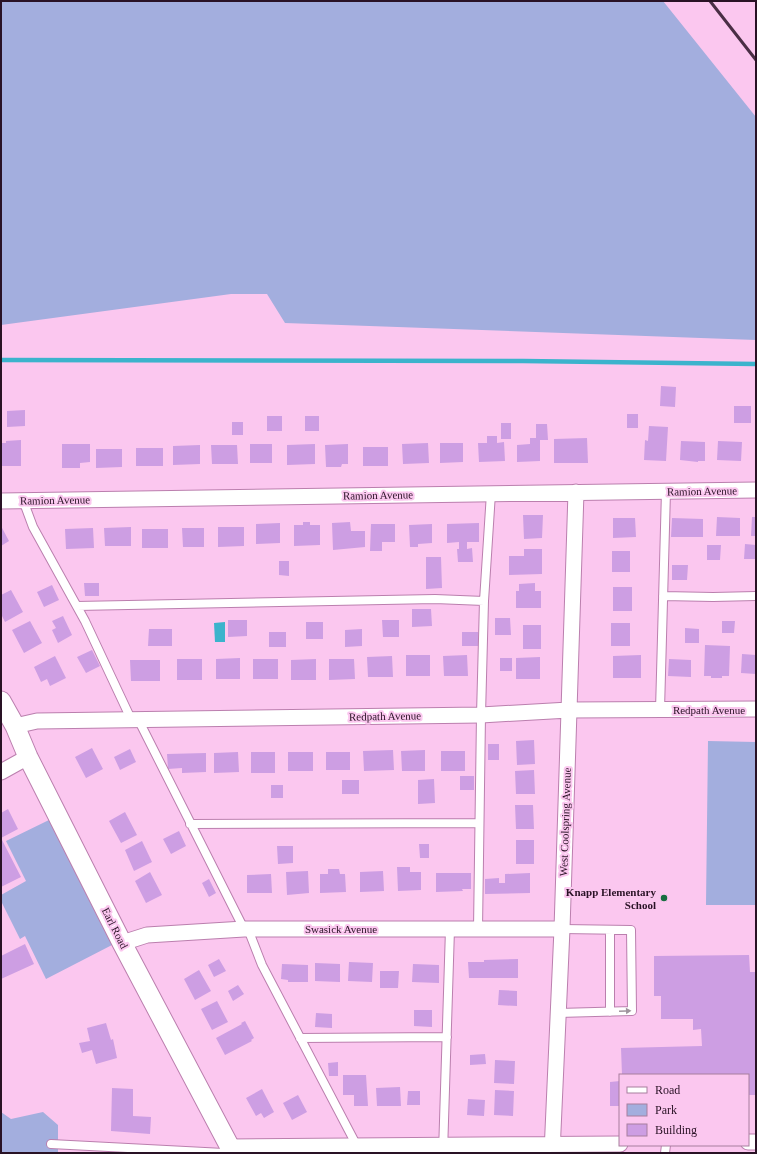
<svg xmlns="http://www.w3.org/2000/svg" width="757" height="1154" font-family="Georgia,serif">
	<rect width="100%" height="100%" fill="#fbc7ef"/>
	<path fill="#a3aede" d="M 1,1 L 663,1 L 756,117 L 756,340 L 285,323 L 267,294 L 231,294 L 1,325 Z
		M 708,741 L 756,742 L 756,905 L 706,905 Z
		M 49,820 L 112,945 L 46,979 L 25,936 L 20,939 L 1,901 L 1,895 L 26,881 L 6,841 Z
		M 1,1112 L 11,1119 L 43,1112 L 58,1125 L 58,1153 L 1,1153 Z"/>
	<path fill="#3bb3cc" d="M 225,622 L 225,642 L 215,642 L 214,623 Z"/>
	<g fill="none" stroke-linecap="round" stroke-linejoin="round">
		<path stroke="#3bb3cc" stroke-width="4.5" d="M 1,360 L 523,361 L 756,364"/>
	</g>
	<path fill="#cd9ee3" d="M 661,386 L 676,387 L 675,407 L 660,406 Z
		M 734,406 L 751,406 L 751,423 L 734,423 Z
		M 25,410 L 25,426 L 7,427 L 7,411 Z
		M 627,414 L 638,414 L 638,428 L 627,428 Z
		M 267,416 L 282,416 L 282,431 L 267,431 Z
		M 305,416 L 319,416 L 319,431 L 305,431 Z
		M 232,422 L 243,422 L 243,435 L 232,435 Z
		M 501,423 L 511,423 L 511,439 L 501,439 Z
		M 536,424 L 547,424 L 548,440 L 540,440 L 540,461 L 517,462 L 517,445 L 530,444 L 530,438 L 536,438 Z
		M 649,426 L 668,427 L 666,461 L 644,460 L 645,440 L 648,441 Z
		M 487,436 L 497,436 L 497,443 L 504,442 L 505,461 L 479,462 L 478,443 L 487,443 Z
		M 587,438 L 588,463 L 554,463 L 554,439 Z
		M 21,440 L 21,466 L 1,466 L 1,443 L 6,443 L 6,441 Z
		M 681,441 L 705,442 L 705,461 L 698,461 L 698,462 L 680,460 Z
		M 718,441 L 742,442 L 741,461 L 717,460 Z
		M 428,443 L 429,463 L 403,464 L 402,444 Z
		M 440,443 L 463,443 L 463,462 L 440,463 Z
		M 62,444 L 90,444 L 90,462 L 80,463 L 80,468 L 62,468 Z
		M 250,444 L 272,444 L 272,463 L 250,463 Z
		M 315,444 L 315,464 L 287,465 L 287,445 Z
		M 348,444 L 348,464 L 342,464 L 341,467 L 326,467 L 325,445 Z
		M 200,445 L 200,464 L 173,465 L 173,446 Z
		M 211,445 L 237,445 L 238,464 L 212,464 Z
		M 363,447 L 388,447 L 388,466 L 363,466 Z
		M 136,448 L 163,448 L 163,466 L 136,466 Z
		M 96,449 L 122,449 L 122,467 L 96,468 Z
		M 523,515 L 543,515 L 542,538 L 524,539 Z
		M 717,517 L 740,518 L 740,536 L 716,536 Z
		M 752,517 L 756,517 L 756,536 L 751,536 Z
		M 613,518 L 635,518 L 636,537 L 613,538 Z
		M 672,518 L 703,519 L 703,537 L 671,537 Z
		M 303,522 L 310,522 L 310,525 L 320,525 L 320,545 L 294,546 L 294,525 L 303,525 Z
		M 350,522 L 351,531 L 365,531 L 365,547 L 333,550 L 332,523 Z
		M 280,523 L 280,543 L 256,544 L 256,524 Z
		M 479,523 L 479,542 L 467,542 L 467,549 L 472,548 L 473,562 L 458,562 L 457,549 L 459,549 L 459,542 L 447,543 L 447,524 Z
		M 371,524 L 395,524 L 395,542 L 382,542 L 382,551 L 370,551 Z
		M 432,524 L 432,543 L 418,544 L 418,547 L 410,547 L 409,525 Z
		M 1,526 L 9,541 L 1,546 Z
		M 131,527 L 131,546 L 105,546 L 104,528 Z
		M 218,527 L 244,527 L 244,546 L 218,547 Z
		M 93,528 L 94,548 L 66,549 L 65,529 Z
		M 182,528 L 204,528 L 204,547 L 183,547 Z
		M 142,529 L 168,529 L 168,548 L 142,548 Z
		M 745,544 L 756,545 L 756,559 L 744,559 Z
		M 707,545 L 721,545 L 720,560 L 707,560 Z
		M 524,549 L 542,549 L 542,574 L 509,575 L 509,556 L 524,556 Z
		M 612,551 L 630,551 L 630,572 L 612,572 Z
		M 426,557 L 441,557 L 442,588 L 426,589 Z
		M 279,561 L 289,561 L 289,576 L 279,575 Z
		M 672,565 L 688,565 L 687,580 L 672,580 Z
		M 84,583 L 99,583 L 99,596 L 85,596 Z
		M 535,583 L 535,591 L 541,591 L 541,608 L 516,608 L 516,591 L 519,591 L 519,584 Z
		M 52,585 L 59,600 L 44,607 L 37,592 Z
		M 613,587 L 632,587 L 632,611 L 613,611 Z
		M 11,590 L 23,612 L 5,622 L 1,614 L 1,595 Z
		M 412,609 L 431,609 L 432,626 L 412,627 Z
		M 63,616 L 72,635 L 58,643 L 52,630 L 56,628 L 52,621 Z
		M 495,618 L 510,618 L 511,635 L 495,635 Z
		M 228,620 L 247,620 L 247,636 L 228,637 Z
		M 382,620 L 399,620 L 399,637 L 383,637 Z
		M 30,621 L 42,643 L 24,653 L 12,630 Z
		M 722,621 L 735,621 L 734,633 L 722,633 Z
		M 306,622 L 323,622 L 323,639 L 306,639 Z
		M 611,623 L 630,623 L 630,646 L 611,646 Z
		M 523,625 L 541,625 L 541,649 L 523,649 Z
		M 685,628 L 699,629 L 699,643 L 685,643 Z
		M 149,629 L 172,629 L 172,646 L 148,646 Z
		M 362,629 L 362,646 L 345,647 L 345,630 Z
		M 269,632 L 286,632 L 286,647 L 269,647 Z
		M 462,632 L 478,632 L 478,646 L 462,646 Z
		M 705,645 L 730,646 L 729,676 L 722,676 L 722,678 L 711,678 L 711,676 L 704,676 Z
		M 92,650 L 100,666 L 86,673 L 77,657 Z
		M 742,654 L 756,655 L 756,674 L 741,673 Z
		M 406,655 L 430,655 L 430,676 L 406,676 Z
		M 467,655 L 468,676 L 444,676 L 443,656 Z
		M 641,655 L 641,678 L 613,678 L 613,656 Z
		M 55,656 L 66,678 L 50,686 L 47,679 L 41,682 L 34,667 Z
		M 392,656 L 393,677 L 368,677 L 367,657 Z
		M 540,657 L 540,679 L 516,679 L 516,658 Z
		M 240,658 L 240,679 L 216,679 L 216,659 Z
		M 500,658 L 512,658 L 512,671 L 500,671 Z
		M 177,659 L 202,659 L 202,680 L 177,680 Z
		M 253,659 L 278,659 L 278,679 L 253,679 Z
		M 316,659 L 316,680 L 291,680 L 291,660 Z
		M 329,659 L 354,659 L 355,679 L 329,680 Z
		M 669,659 L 691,660 L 691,677 L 668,676 Z
		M 130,660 L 160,660 L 160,681 L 131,681 Z
		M 534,740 L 535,764 L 517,765 L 516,741 Z
		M 488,744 L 499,744 L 499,760 L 488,760 Z
		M 92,748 L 103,769 L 86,778 L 75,757 Z
		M 130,749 L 136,762 L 120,770 L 114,757 Z
		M 393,750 L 394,770 L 364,771 L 363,751 Z
		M 425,750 L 425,771 L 402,771 L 401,751 Z
		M 441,751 L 465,751 L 465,771 L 441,771 Z
		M 238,752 L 239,772 L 214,773 L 214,753 Z
		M 251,752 L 275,752 L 275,773 L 251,773 Z
		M 288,752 L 313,752 L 313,771 L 288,771 Z
		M 326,752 L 350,752 L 350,770 L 326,770 Z
		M 206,753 L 206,772 L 182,773 L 182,768 L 168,769 L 167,754 Z
		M 534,770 L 535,794 L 516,794 L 515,771 Z
		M 460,776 L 474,776 L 474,790 L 460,790 Z
		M 434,779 L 435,803 L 418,804 L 418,780 Z
		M 342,780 L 359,780 L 359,794 L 342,794 Z
		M 271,785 L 283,785 L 283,798 L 271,798 Z
		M 515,805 L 533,805 L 534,829 L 516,829 Z
		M 8,809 L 18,829 L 1,838 L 21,877 L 1,887 L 1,813 Z
		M 125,812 L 137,835 L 121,843 L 109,821 Z
		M 179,831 L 186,846 L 171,854 L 163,839 Z
		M 516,840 L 534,840 L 534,864 L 516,864 Z
		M 142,841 L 152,862 L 134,871 L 125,850 Z
		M 419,844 L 429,844 L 429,858 L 420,858 Z
		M 277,846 L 293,846 L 293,863 L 278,864 Z
		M 397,867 L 410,867 L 410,872 L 421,872 L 421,890 L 398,891 Z
		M 328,869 L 339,869 L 340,874 L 345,874 L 346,892 L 320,893 L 320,874 L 328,874 Z
		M 308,871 L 309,893 L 287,895 L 286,872 Z
		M 383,871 L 384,891 L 360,892 L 360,872 Z
		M 150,872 L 162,895 L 146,903 L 135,881 Z
		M 436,873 L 471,873 L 471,889 L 462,889 L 463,891 L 436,892 Z
		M 530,873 L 530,893 L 485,894 L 485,879 L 499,878 L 499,883 L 505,883 L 505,874 Z
		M 271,874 L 272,893 L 247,893 L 247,875 Z
		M 209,879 L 216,893 L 209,897 L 202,883 Z
		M 25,944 L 34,964 L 1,979 L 1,956 Z
		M 749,955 L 750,972 L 756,972 L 756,1095 L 748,1095 L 748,1075 L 622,1075 L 621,1048 L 702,1046 L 701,1029 L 693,1030 L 693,1019 L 661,1019 L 661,996 L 654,996 L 654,956 Z
		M 219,959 L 226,971 L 214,977 L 208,965 Z
		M 518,959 L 518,978 L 469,978 L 468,962 L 484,962 L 484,960 Z
		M 349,962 L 373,963 L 372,982 L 348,981 Z
		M 315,963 L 340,964 L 340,982 L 315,981 Z
		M 282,964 L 308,965 L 308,982 L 288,982 L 288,980 L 281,979 Z
		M 413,964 L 439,965 L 439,983 L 412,982 Z
		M 199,970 L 211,991 L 195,1000 L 184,979 Z
		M 380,971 L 399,971 L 398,988 L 380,988 Z
		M 238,985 L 244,994 L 233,1001 L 228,991 Z
		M 499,990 L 517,991 L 517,1006 L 498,1005 Z
		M 217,1001 L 228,1022 L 212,1030 L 201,1009 Z
		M 414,1010 L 432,1010 L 432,1027 L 414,1026 Z
		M 316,1013 L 332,1014 L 332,1028 L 315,1027 Z
		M 245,1021 L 254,1038 L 251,1040 L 252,1041 L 225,1055 L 216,1038 L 242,1024 L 241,1023 Z
		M 106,1023 L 111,1040 L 113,1039 L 117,1058 L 96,1064 L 92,1050 L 82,1053 L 79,1043 L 90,1041 L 87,1028 Z
		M 485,1054 L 486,1064 L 470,1065 L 470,1055 Z
		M 495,1060 L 515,1061 L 514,1084 L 494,1083 Z
		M 338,1062 L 338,1076 L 329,1076 L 328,1063 Z
		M 343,1075 L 366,1075 L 368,1106 L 354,1106 L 354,1095 L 343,1095 Z
		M 620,1081 L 620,1106 L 610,1106 L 610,1082 Z
		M 400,1087 L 401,1106 L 377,1106 L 376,1088 Z
		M 112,1088 L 133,1089 L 133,1116 L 151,1117 L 150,1134 L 111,1131 Z
		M 262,1089 L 274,1112 L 264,1118 L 261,1113 L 256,1116 L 246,1098 Z
		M 495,1090 L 514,1091 L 513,1116 L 494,1115 Z
		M 408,1091 L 420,1091 L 420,1105 L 407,1105 Z
		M 298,1095 L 307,1112 L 292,1120 L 283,1103 Z
		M 468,1099 L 485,1100 L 484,1116 L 467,1115 Z"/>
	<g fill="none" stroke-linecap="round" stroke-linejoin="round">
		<g stroke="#bb7fae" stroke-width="10">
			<path id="service" d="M 23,500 L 33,527 L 85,621 L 131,719
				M 663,596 L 713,597 L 756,596
				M 484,601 L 491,493
				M 77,606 L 435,599 L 484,601 L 481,715 L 478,929
				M 660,710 L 666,491
				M 138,719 L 244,929
				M 190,824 L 479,823
				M 248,929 L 262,965 L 358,1148
				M 610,1012 L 610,930
				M 558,1013 L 632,1011 L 631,930 L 562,929
				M 300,1038 L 447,1037
				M 51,1144 L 224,1153
				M 443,1153 L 450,929
				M 665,1153 L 666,1145"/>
		</g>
		<g stroke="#bb7fae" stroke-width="17">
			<path id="minor" d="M 1,501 L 756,490
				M 15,726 L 37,721 L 481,715 L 569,710 L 756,709
				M 1,772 L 28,757
				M 122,943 L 147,935 L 244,929 L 562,929
				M 748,1142 L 756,1142
				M 230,1147 L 620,1144
				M 552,1153 L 562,929 L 576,492"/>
		</g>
		<g stroke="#bb7fae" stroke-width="21">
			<path id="tertiary" d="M 1,701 L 15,726 L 28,757 L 122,943 L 233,1153"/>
		</g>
		<use href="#service" stroke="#fff" stroke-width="8"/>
		<use href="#minor" stroke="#fff" stroke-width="15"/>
		<use href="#tertiary" stroke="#fff" stroke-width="19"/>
		<path stroke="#4a2e45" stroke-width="3" d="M 710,1 L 756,60"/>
	</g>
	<defs><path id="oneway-solid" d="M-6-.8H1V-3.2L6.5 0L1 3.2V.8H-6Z"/></defs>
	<use fill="#9f949d" href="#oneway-solid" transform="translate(625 1011) rotate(-3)"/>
	<circle fill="#176d40" stroke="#fbc7ef" stroke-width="1.5" cx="664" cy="898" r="4"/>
	<g text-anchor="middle" stroke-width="4" stroke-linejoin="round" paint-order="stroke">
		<g font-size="11" fill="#291225" stroke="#fbc7ef">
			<text transform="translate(702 491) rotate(-1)" y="4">Ramion Avenue</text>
			<text transform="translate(378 495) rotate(-1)" y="4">Ramion Avenue</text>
			<text transform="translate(55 500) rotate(-1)" y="4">Ramion Avenue</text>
			<text x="709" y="714">Redpath Avenue</text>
			<text transform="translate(385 716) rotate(-1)" y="4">Redpath Avenue</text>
			<text transform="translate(565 822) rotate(-88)" y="4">West Coolspring Avenue</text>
			<text transform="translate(115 928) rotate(63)" y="4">Earl Road</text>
			<text x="341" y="933">Swasick Avenue</text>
		</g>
		<g font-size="11" font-weight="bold" fill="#291225" stroke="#fbc7ef" text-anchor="end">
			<text x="656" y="896">Knapp Elementary<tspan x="656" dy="13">School</tspan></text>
		</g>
	</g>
	<rect width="757" height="1154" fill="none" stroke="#291225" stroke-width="4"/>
	<rect x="619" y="1074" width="130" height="72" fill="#fbc7ef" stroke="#a77f9e"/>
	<rect x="627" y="1087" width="20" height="6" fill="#ffffff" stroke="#a77f9e"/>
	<text x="655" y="1094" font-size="12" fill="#291225">Road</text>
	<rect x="627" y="1104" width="20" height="12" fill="#a3aede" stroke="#a77f9e"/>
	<text x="655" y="1114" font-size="12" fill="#291225">Park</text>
	<rect x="627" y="1124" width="20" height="12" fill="#cd9ee3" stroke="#a77f9e"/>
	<text x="655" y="1134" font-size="12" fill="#291225">Building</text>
</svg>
